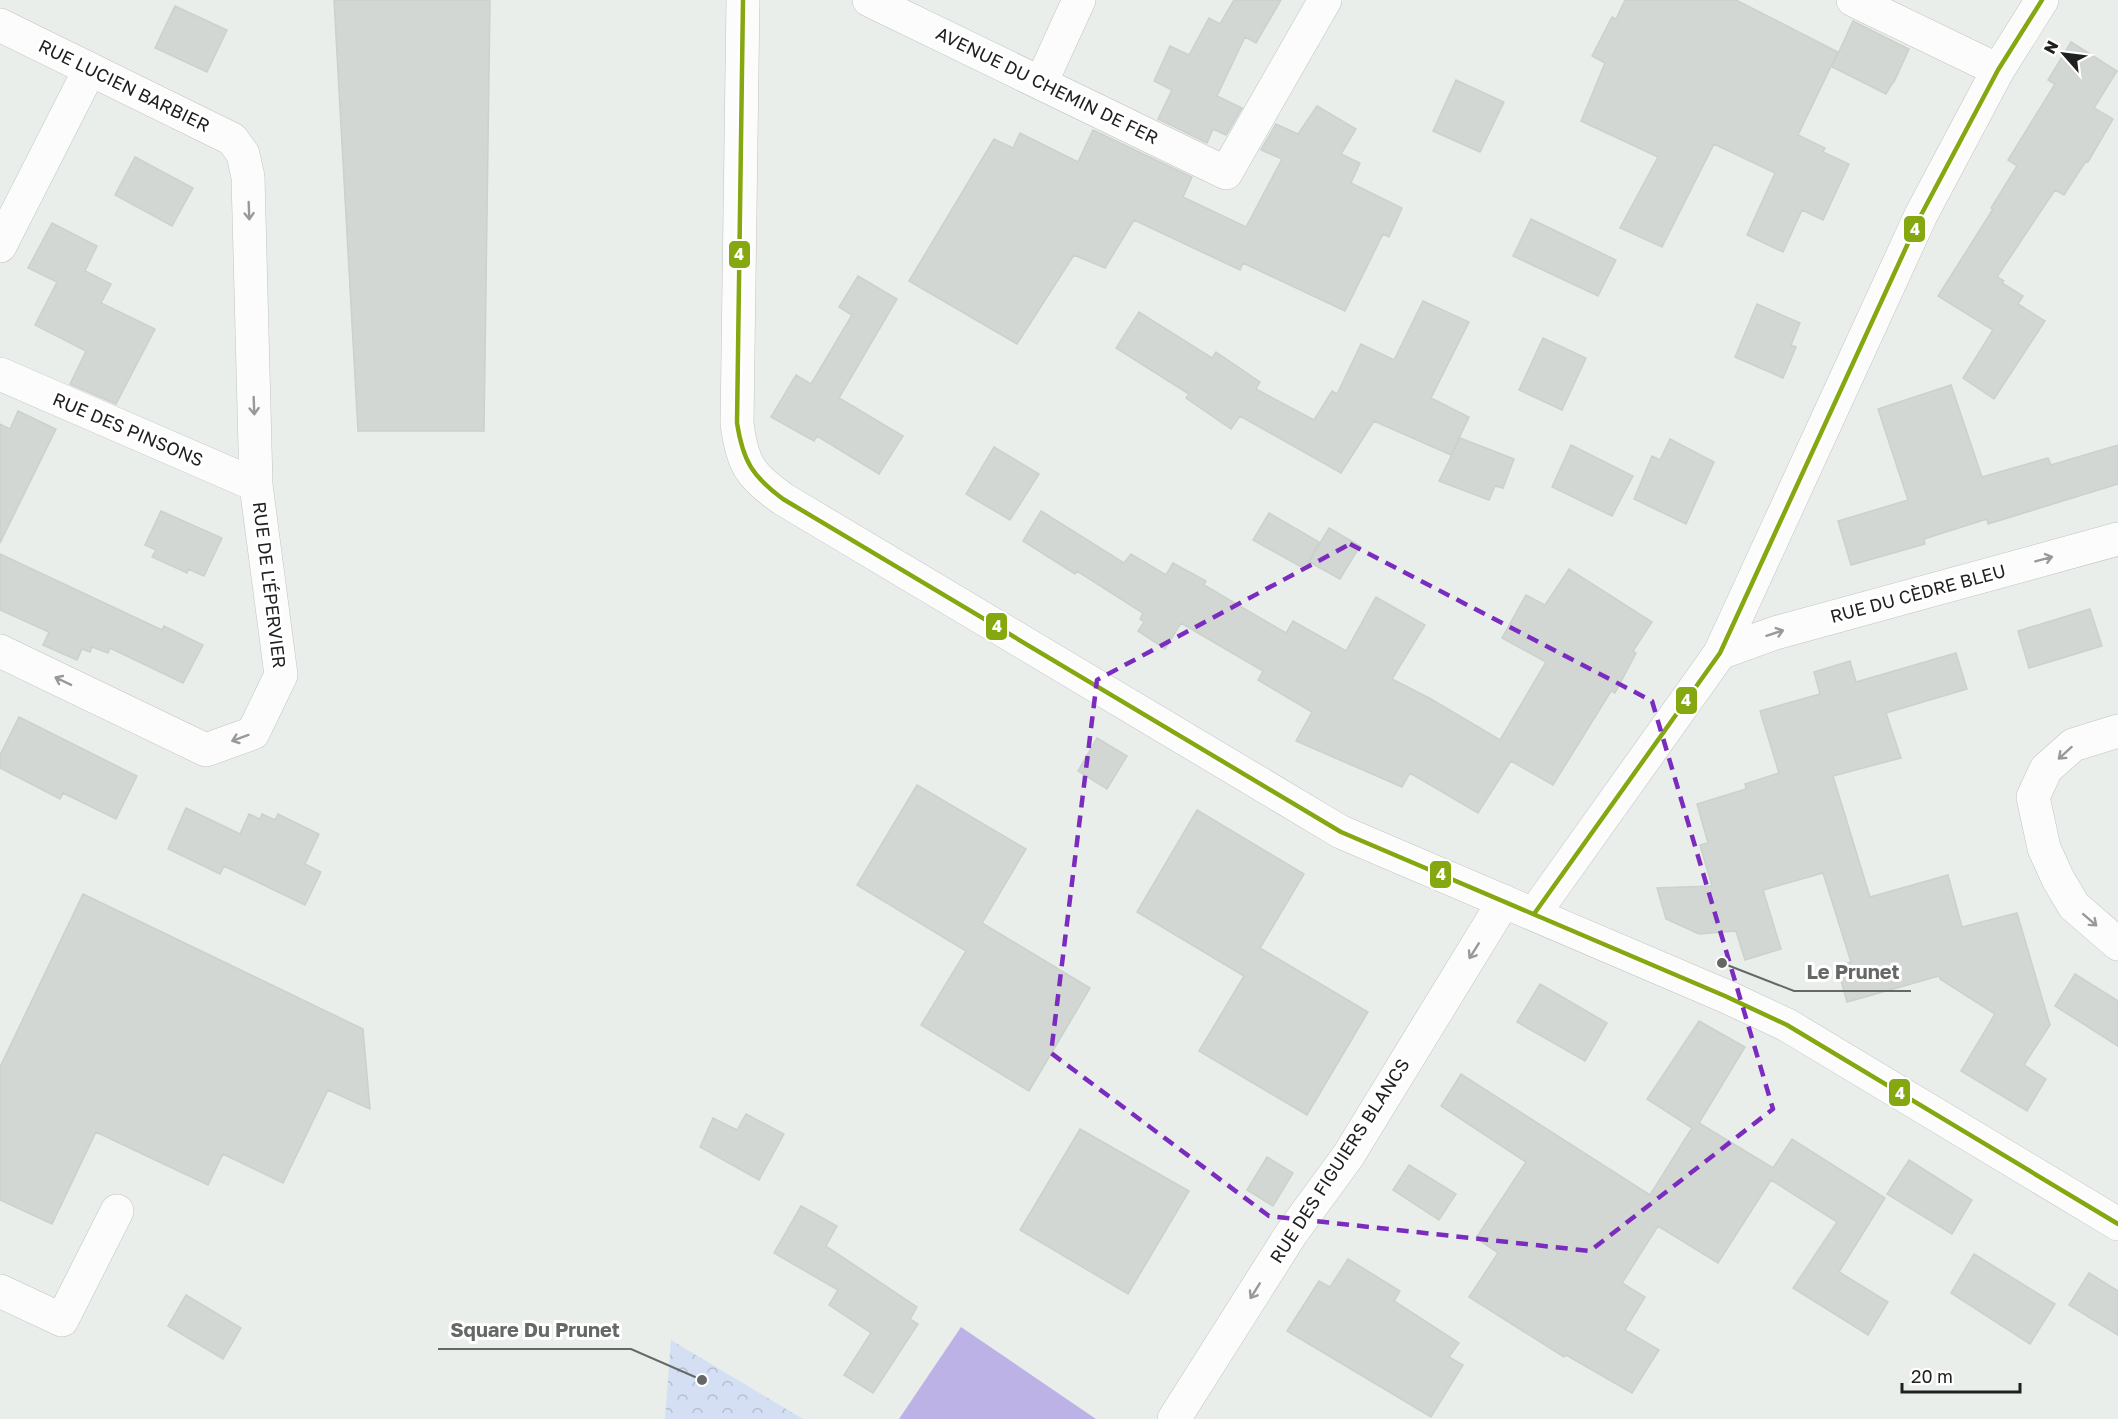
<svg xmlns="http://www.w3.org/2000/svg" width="2118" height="1419" font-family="'Golos Text',sans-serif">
	<defs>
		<pattern id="park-crowns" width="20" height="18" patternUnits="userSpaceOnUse" patternTransform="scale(1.5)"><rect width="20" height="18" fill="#d4dff4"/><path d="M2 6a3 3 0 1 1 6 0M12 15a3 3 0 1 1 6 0" fill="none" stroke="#b6bfd1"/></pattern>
	</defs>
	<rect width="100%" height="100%" fill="#e9eeea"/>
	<path fill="url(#park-crowns)" d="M 671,1340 L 803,1419 L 665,1419 Z"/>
	<path fill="#bdb2e6" d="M 961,1327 L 1096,1419 L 899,1419 Z"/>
	<path fill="#d2d7d3" stroke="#cad2cb" stroke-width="1.5" d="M 334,0 L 490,0 L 484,431 L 358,431 Z
		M 1234,0 L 1281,0 L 1256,43 L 1245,37 L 1217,96 L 1242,108 L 1226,135 L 1213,129 L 1207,143 L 1158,119 L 1172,90 L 1154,81 L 1170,46 L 1189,55 L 1209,18 L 1220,24 Z
		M 1625,0 L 1736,0 L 1838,52 L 1798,135 L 1825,148 L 1823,152 L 1849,164 L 1823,220 L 1802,210 L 1783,252 L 1747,235 L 1775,173 L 1714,144 L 1662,247 L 1620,228 L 1658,157 L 1581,121 L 1605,63 L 1592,56 L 1612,17 L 1616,19 Z
		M 175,6 L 227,30 L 207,72 L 155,48 Z
		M 1853,21 L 1909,49 L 1894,82 L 1893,82 L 1886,94 L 1832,67 Z
		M 2071,42 L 2117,71 L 2094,108 L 2113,119 L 2088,162 L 2086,161 L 2064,195 L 2055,190 L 1997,277 L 2004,281 L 2002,283 L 2023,296 L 2018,304 L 2045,321 L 1994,399 L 1963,378 L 1993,330 L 1938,296 L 1993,209 L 1991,208 L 2017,166 L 2008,160 L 2055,84 L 2048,80 Z
		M 1456,80 L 1504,102 L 1480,152 L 1433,131 Z
		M 1317,106 L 1356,129 L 1341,154 L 1360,163 L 1351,183 L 1402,208 L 1389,237 L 1383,234 L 1345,311 L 1243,263 L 1240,270 L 1134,220 L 1105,268 L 1074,255 L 1017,344 L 909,281 L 994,139 L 1013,148 L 1020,133 L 1078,162 L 1093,130 L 1192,177 L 1183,197 L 1246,227 L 1282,159 L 1261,150 L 1276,124 L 1298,134 Z
		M 135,157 L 193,188 L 172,226 L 115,195 Z
		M 1531,219 L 1616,260 L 1598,296 L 1513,256 Z
		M 52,223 L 97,246 L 85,271 L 111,284 L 101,303 L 155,329 L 116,404 L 70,384 L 86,351 L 35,325 L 57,282 L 28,268 Z
		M 858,276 L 897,299 L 839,398 L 903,436 L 879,474 L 817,436 L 814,441 L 771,417 L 796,375 L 811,384 L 852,315 L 839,307 Z
		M 1423,301 L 1469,322 L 1431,398 L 1469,417 L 1451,455 L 1374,421 L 1341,473 L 1240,416 L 1231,429 L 1186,398 L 1189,394 L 1116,348 L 1139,312 L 1212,358 L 1216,352 L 1260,382 L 1256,389 L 1314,420 L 1332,391 L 1337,394 L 1361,344 L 1394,360 Z
		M 1757,304 L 1800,323 L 1791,345 L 1796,347 L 1783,378 L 1735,357 Z
		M 1543,338 L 1586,358 L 1562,410 L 1519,390 Z
		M 1951,385 L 1982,477 L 2048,458 L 2051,465 L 2118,445 L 2118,484 L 1988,524 L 1987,519 L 1924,539 L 1925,544 L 1851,565 L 1838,521 L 1908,500 L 1878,409 Z
		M 18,411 L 56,429 L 0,543 L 0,424 L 10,429 Z
		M 1460,438 L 1514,459 L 1503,488 L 1495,486 L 1489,500 L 1439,481 Z
		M 1670,439 L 1714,462 L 1686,524 L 1634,499 L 1652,456 L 1660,460 Z
		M 1571,445 L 1633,476 L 1612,516 L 1552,487 Z
		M 994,447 L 1039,474 L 1010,520 L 966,494 Z
		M 161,511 L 222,538 L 204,576 L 188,569 L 187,573 L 152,557 L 156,550 L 145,545 Z
		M 1041,511 L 1124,563 L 1131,554 L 1166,575 L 1173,563 L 1206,581 L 1204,585 L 1286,633 L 1293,621 L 1346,651 L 1376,597 L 1425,625 L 1392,679 L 1431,699 L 1500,740 L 1546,662 L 1502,638 L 1526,595 L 1545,605 L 1569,569 L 1652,622 L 1633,651 L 1636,653 L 1615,693 L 1611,691 L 1553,785 L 1511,761 L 1478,813 L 1410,773 L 1402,787 L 1296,741 L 1312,712 L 1258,680 L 1263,671 L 1181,623 L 1165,649 L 1138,631 L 1144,622 L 1140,619 L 1143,613 L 1077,571 L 1075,574 L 1023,541 Z
		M 1269,513 L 1319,542 L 1305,569 L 1253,540 Z
		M 1329,528 L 1360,546 L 1340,579 L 1309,562 Z
		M 0,554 L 162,630 L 164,626 L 203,645 L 183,683 L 110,648 L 108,653 L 92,647 L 90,652 L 82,649 L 77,660 L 43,645 L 49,632 L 0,610 Z
		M 2090,609 L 2102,646 L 2029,668 L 2018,631 Z
		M 1956,653 L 1967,689 L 1886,713 L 1901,758 L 1833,776 L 1870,897 L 1948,875 L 1962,927 L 2017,913 L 2050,1025 L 2024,1065 L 2046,1079 L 2027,1111 L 1961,1071 L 1995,1014 L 1940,979 L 1939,976 L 1847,1002 L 1837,966 L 1851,962 L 1823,873 L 1763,890 L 1781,949 L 1745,960 L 1736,931 L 1699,934 L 1666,919 L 1657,888 L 1712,886 L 1700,845 L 1708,843 L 1697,804 L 1746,789 L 1745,784 L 1779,773 L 1760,711 L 1820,694 L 1814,672 L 1850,661 L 1856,682 Z
		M 19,717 L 137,776 L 116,819 L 63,793 L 60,799 L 0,768 L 0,755 Z
		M 1097,738 L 1127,756 L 1107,789 L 1078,771 Z
		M 917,785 L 1026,849 L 982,923 L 1090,988 L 1029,1091 L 921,1025 L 966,951 L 857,885 Z
		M 186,808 L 240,834 L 249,814 L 260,819 L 262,814 L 275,820 L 278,814 L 319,834 L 305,864 L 321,872 L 305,905 L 224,866 L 220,874 L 168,849 Z
		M 1197,810 L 1304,874 L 1260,948 L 1368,1012 L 1307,1115 L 1199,1051 L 1244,976 L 1137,912 Z
		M 83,894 L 363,1029 L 370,1109 L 328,1090 L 283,1183 L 223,1154 L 208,1185 L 96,1132 L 52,1224 L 0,1200 L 0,1067 Z
		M 2075,974 L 2118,1001 L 2118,1046 L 2055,1006 Z
		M 1540,984 L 1607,1023 L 1585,1061 L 1517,1022 Z
		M 1699,1021 L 1745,1047 L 1699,1123 L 1773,1168 L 1792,1139 L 1885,1198 L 1839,1272 L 1888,1302 L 1868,1335 L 1793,1288 L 1837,1222 L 1771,1180 L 1718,1263 L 1658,1226 L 1622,1283 L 1645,1297 L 1625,1330 L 1659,1350 L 1632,1393 L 1566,1355 L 1564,1357 L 1469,1297 L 1498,1253 L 1476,1238 L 1526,1162 L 1441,1106 L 1461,1074 L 1650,1195 L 1692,1128 L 1647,1099 Z
		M 746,1114 L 784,1134 L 759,1180 L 700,1147 L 713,1118 L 737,1130 Z
		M 1080,1129 L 1189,1191 L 1128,1294 L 1020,1230 Z
		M 1267,1157 L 1293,1173 L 1273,1206 L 1247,1190 Z
		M 1909,1160 L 1972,1200 L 1952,1234 L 1887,1194 Z
		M 1409,1165 L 1456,1194 L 1439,1220 L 1393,1190 Z
		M 801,1206 L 837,1226 L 826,1246 L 917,1307 L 910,1319 L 918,1324 L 873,1393 L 844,1375 L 871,1333 L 829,1305 L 838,1290 L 774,1253 Z
		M 1974,1254 L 2055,1304 L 2030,1344 L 1951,1293 Z
		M 1348,1259 L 1400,1291 L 1394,1301 L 1459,1343 L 1449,1357 L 1463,1365 L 1431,1417 L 1287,1331 L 1319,1281 L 1330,1287 Z
		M 2089,1273 L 2118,1291 L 2118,1335 L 2069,1305 Z
		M 186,1295 L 241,1328 L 223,1359 L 168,1326 Z"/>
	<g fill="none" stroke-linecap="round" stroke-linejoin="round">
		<g stroke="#c1c4c2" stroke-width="34">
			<path id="minor" d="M 743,0 L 737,423 C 742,464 750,476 783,499 L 1341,832 L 1725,996 L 1787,1025 L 2118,1224
				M 869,0 L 1226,173 L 1325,0
				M 1853,0 L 1998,70
				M 0,25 L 232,139 L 243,154 L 248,177 L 256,485 L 281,675 L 253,733 L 206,750 L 0,651
				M 1041,83 L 1079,0
				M 0,246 L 90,69
				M 0,374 L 256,485
				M 1720,653 L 1775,633 L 2118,539
				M 2118,731 L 2073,745 L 2046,769 L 2033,797 L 2044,848 L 2058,879 L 2074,906 L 2118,944
				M 1534,914 L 1720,653 L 1921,215 L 1998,70 L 2042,0
				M 0,1291 L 62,1320 L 117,1211
				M 1174,1419 L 1291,1234 L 1348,1156 L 1504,901"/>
		</g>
		<use href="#minor" stroke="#fcfcfc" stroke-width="33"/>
		<g stroke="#fff" stroke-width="9">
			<path id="bus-1" d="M 743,0 L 737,423 C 743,461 752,476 783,499 L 1341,832 L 1725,996 L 1787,1025 L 2118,1224
				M 1534,914 L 1720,653 L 1921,215 L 1998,70 L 2042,0"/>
		</g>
		<use href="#bus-1" stroke="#85a70f" stroke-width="4.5"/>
	</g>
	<defs><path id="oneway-shaft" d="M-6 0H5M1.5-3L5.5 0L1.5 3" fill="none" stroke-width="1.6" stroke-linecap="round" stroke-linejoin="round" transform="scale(1.5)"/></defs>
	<g stroke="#999">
		<use href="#oneway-shaft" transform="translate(249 211) rotate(88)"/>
		<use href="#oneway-shaft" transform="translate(254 406) rotate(88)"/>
		<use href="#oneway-shaft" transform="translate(2044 559) rotate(-15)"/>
		<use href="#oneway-shaft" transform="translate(1775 633) rotate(-18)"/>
		<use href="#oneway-shaft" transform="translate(63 681) rotate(-154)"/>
		<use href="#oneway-shaft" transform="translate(240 738) rotate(160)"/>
		<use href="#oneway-shaft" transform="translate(2065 753) rotate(138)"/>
		<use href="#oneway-shaft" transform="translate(2090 920) rotate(41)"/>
		<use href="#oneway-shaft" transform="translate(1474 951) rotate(122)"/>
		<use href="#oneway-shaft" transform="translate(1255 1291) rotate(122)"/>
	</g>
	<path fill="none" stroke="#7b2cbf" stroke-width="4.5" stroke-dasharray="12 8" stroke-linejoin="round" d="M 1350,544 L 1652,701 L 1773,1109 L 1590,1251 L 1269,1216 L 1051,1053 L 1097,680 Z"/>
	<g text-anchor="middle" stroke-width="6" stroke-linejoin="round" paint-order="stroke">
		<g font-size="18" fill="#202020" stroke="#fff">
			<text transform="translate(124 86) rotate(26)" y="6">RUE LUCIEN BARBIER</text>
			<text transform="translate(1047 86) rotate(26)" y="6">AVENUE DU CHEMIN DE FER</text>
			<text transform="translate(128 430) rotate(23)" y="6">RUE DES PINSONS</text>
			<text transform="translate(269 585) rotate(83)" y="6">RUE DE L'ÉPERVIER</text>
			<text transform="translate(1918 594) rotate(-15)" y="6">RUE DU CÈDRE BLEU</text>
			<text transform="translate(1340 1161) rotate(-57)" y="6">RUE DES FIGUIERS BLANCS</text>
		</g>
	</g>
	<path fill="none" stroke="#666867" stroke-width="2" d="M1722 963L1794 991H1911M702 1380L631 1349H438"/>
	<g fill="#666867" stroke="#fff" stroke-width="2">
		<circle cx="1722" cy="963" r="6"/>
		<circle cx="702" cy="1380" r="6"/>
	</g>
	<g font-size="20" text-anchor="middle" font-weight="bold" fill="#666867" stroke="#fff" stroke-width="6" stroke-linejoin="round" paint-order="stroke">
		<text x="1853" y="979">Le Prunet</text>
		<text x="535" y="1337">Square Du Prunet</text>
	</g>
	<g stroke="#fff" stroke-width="2">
		<rect x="1903" y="215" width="23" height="28" rx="6" fill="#85a70f"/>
		<rect x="728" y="240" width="23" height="29" rx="6" fill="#85a70f"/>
		<rect x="985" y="612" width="23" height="29" rx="6" fill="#85a70f"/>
		<rect x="1675" y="686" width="23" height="29" rx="6" fill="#85a70f"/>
		<rect x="1429" y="860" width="23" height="29" rx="6" fill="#85a70f"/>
		<rect x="1888" y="1078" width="23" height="29" rx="6" fill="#85a70f"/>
	</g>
	<g font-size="16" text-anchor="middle" font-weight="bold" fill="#fff">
		<text x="1915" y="235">4</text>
		<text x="739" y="260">4</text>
		<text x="997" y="632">4</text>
		<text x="1686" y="706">4</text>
		<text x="1441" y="880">4</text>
		<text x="1900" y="1099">4</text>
	</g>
	<g transform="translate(2064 54) rotate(298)" stroke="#ffffff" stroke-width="4.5" paint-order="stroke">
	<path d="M0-4.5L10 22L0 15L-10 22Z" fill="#202020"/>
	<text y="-9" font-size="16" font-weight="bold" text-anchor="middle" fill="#202020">N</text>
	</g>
	<path d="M1902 1383v9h118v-9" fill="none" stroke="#202020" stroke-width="3"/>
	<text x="1911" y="1383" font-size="18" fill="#202020" stroke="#ffffff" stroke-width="4.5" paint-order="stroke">20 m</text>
</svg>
